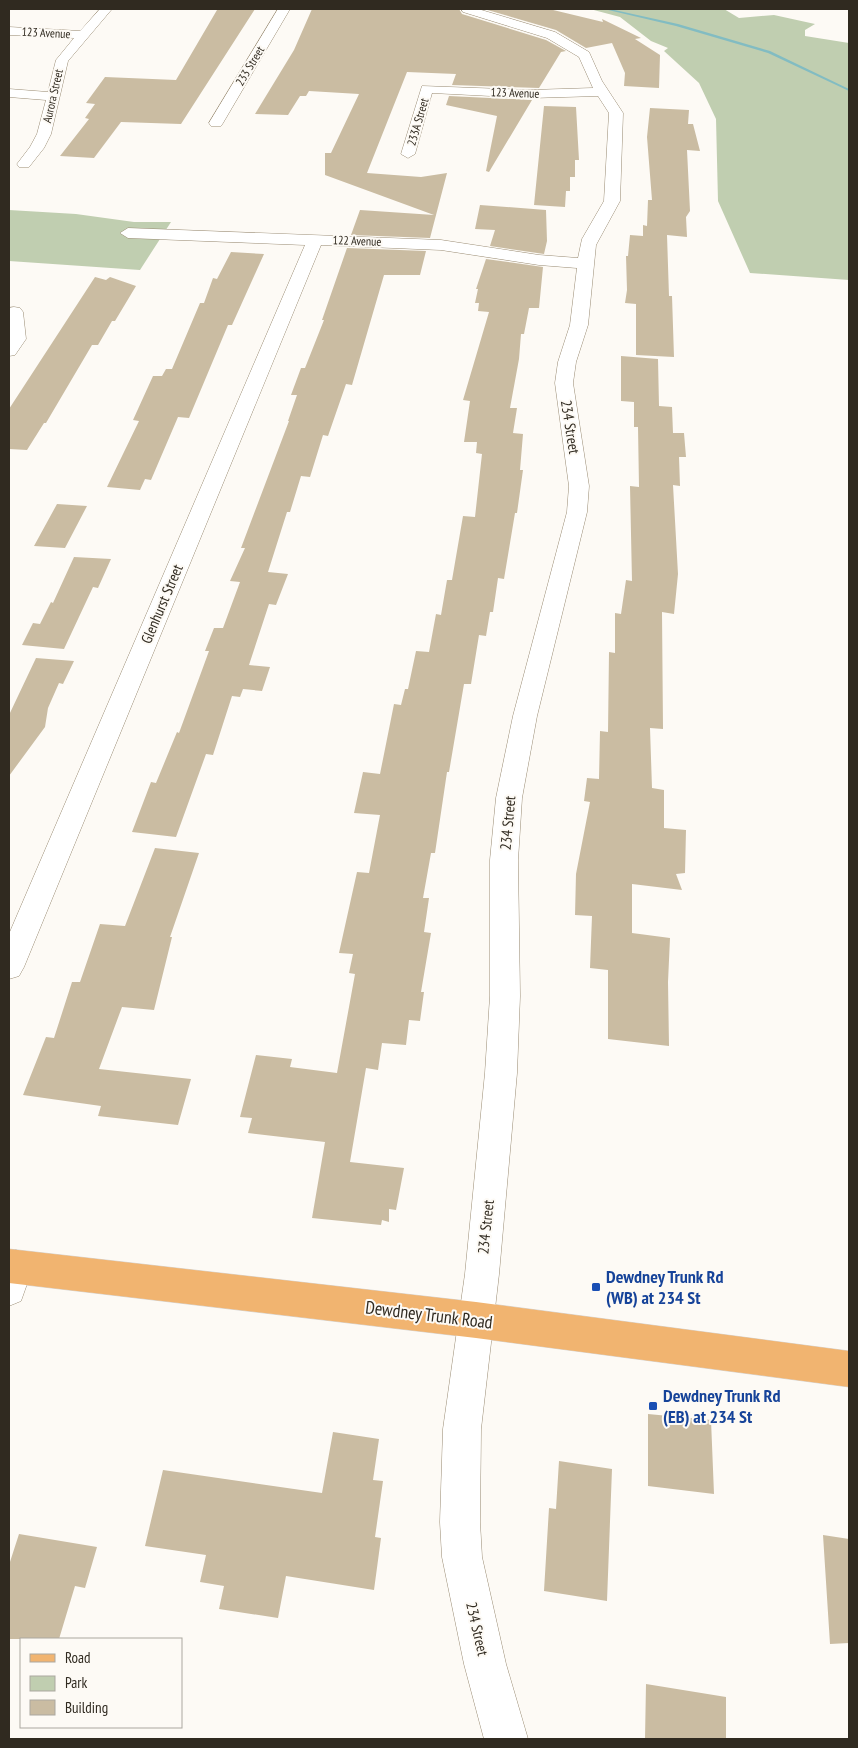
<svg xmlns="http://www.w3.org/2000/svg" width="858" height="1748" font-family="'PT Sans Narrow',sans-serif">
	<rect width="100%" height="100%" fill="#fdfaf5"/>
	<path fill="#c0ceb0" d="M 590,9 L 724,9 L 739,18 L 774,15 L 815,24 L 805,30 L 805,36 L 849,43 L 849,280 L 750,273 L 718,201 L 716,119 L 699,83 L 664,51 L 668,48 L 651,41 L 620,17 Z
		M 9,210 L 76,214 L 134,222 L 171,222 L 140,270 L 9,261 Z"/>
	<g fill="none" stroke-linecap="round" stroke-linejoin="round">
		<path fill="#82bcc2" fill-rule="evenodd" d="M 604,9 L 610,9 L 678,24 L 770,51 L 849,89 L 849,91 L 768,53 L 676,26 Z"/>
	</g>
	<path fill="#cabca2" d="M 227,9 L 255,9 L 181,124 L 121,122 L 94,158 L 60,156 L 89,119 L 85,118 L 95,104 L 86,103 L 105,77 L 176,80 L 217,10 Z
		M 312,9 L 459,9 L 462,14 L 546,40 L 566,51 L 561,52 L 539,88 L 452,85 L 456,74 L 407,72 L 367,173 L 421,177 L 447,173 L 430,238 L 351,235 L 360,210 L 434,215 L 325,175 L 325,153 L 331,153 L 359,94 L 309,91 L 306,96 L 300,96 L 288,115 L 255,114 L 294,50 Z
		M 484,9 L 549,9 L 603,22 L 602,19 L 641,38 L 635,39 L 660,55 L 659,88 L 624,86 L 625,73 L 612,43 L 586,48 L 556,30 Z
		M 449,96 L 532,100 L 489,172 L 486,171 L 497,116 L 446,105 Z
		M 544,106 L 576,107 L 579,160 L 575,160 L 575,177 L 570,177 L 570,191 L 566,191 L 565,207 L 534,205 Z
		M 650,108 L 689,110 L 688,124 L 693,124 L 700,151 L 687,150 L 690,211 L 686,217 L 687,237 L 667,235 L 669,296 L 672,296 L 674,357 L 636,355 L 636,304 L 625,303 L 627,290 L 626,256 L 628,256 L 630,235 L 643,236 L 643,225 L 647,226 L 648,200 L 652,200 L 647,137 Z
		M 480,205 L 546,210 L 547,241 L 544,254 L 490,246 L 495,230 L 475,229 Z
		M 347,248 L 426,251 L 420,275 L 384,275 L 352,385 L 346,384 L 328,436 L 323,435 L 310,477 L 301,476 L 290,512 L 287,512 L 268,572 L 288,574 L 276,605 L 269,604 L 249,665 L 270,667 L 262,691 L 243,689 L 240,697 L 232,696 L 213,755 L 206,754 L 176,837 L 132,832 L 151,782 L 156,783 L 177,732 L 179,733 L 209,651 L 205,651 L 214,628 L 223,628 L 240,582 L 230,581 L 245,548 L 241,548 L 289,421 L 288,421 L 297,395 L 291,395 L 301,368 L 305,368 L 324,320 L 322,320 Z
		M 231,252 L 264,254 L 232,325 L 228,325 L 189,418 L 178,417 L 151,480 L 145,479 L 140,490 L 107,487 L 139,421 L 133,420 L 153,376 L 162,376 L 166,369 L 172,369 L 200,303 L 204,303 L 213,278 L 217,279 Z
		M 486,259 L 543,267 L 539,308 L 529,308 L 524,334 L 521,334 L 519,359 L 510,408 L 517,408 L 513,433 L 523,434 L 520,470 L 523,470 L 517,513 L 515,513 L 504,579 L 498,578 L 493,612 L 490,612 L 486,636 L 479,635 L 471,684 L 464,684 L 449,772 L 447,772 L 435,853 L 431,853 L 423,898 L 429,898 L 424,932 L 431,933 L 421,992 L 424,992 L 420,1021 L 409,1020 L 406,1045 L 382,1043 L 378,1070 L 366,1068 L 350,1162 L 404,1168 L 396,1210 L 389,1209 L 389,1222 L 382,1220 L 381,1225 L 312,1218 L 325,1142 L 248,1133 L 252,1118 L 240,1117 L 256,1055 L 292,1059 L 290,1067 L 337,1073 L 355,974 L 349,973 L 353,954 L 339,953 L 357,872 L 369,873 L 380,815 L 354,813 L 363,772 L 380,774 L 394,704 L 401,705 L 405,689 L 408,689 L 416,651 L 429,652 L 436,614 L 441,615 L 447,580 L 452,580 L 463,516 L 475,517 L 482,454 L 476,453 L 477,442 L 464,442 L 470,401 L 463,400 L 489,312 L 478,311 L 479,303 L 475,303 L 478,289 L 476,289 Z
		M 95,277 L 106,280 L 110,277 L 136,286 L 115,321 L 112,321 L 98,345 L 92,345 L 46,423 L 44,423 L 27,450 L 9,449 L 9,409 Z
		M 621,356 L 658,359 L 659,406 L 672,407 L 673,433 L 684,433 L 686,457 L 679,457 L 680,486 L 673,485 L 678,574 L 674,614 L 662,612 L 663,729 L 650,728 L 652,788 L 664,790 L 664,828 L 686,830 L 685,873 L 676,874 L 682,890 L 632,884 L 632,933 L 670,938 L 668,982 L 669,1046 L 608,1039 L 608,970 L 590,968 L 592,916 L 575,915 L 576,874 L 590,802 L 584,801 L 587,778 L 599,779 L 600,731 L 608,732 L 609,652 L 615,653 L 615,613 L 621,614 L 626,580 L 632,581 L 630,486 L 639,487 L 638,427 L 634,427 L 634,402 L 621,401 Z
		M 57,504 L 87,506 L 65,548 L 34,546 Z
		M 74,557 L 111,559 L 98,588 L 93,587 L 64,649 L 22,645 L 33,623 L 40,624 L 51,602 L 53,603 Z
		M 36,658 L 74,661 L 63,684 L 59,683 L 48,708 L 45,727 L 9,776 L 9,715 Z
		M 155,848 L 199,853 L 170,937 L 172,937 L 154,1010 L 122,1007 L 99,1069 L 191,1079 L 178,1125 L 98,1116 L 101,1106 L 23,1095 L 46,1037 L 54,1038 L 72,982 L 80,982 L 100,924 L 125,926 Z
		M 648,1414 L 711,1420 L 714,1494 L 648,1486 Z
		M 333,1432 L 379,1439 L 373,1480 L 383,1481 L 375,1537 L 381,1538 L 374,1590 L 286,1576 L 278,1618 L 219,1609 L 224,1586 L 200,1582 L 206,1555 L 145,1546 L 163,1470 L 322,1493 Z
		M 559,1461 L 612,1469 L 607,1601 L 544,1591 L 549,1508 L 556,1509 Z
		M 19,1534 L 97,1547 L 85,1588 L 75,1586 L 59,1639 L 9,1639 L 9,1565 Z
		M 823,1535 L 849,1539 L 849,1643 L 830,1644 Z
		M 646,1684 L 726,1697 L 726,1739 L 645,1739 Z"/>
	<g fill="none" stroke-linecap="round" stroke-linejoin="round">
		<g stroke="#9a8c74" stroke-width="1">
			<path id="minor" d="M 100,9 L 112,9 L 68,61 L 51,134 L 44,148 L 29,167 L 19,167 L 17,164 L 30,147 L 37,134 L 46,100 L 9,97 L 9,89 L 48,92 L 56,60 L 74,38 L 9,35 L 9,27 L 80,31 Z
				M 278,9 L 290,9 L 223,123 L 221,126 L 211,126 L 209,123 Z
				M 461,9 L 478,9 L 555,32 L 589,52 L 602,81 L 623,113 L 620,201 L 596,245 L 588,325 L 576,362 L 573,383 L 589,486 L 587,512 L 537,716 L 522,798 L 518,860 L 520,996 L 517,1073 L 499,1274 L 481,1429 L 480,1522 L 482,1557 L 506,1664 L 528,1739 L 484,1739 L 464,1664 L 442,1557 L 440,1522 L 443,1429 L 465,1274 L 485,1073 L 490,996 L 490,860 L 496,798 L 513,716 L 567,512 L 569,486 L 555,383 L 558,362 L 570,325 L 577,268 L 539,265 L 441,250 L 321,245 L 24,967 L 19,976 L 9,979 L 9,934 L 305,245 L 128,238 L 120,233 L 128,228 L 441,240 L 539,255 L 578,258 L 582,239 L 604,201 L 609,113 L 598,96 L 531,98 L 432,93 L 415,154 L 408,158 L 401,154 L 422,86 L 531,90 L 593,88 L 579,57 L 547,38 L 463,12 Z
				M 14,307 L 20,308 L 23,312 L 26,339 L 15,355 L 9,356 L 9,308 Z
				M 16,1250 L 28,1255 L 33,1267 L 21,1301 L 9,1306 L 9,1253 Z"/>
		</g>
		<g stroke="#d6d4d2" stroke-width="1">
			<path id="major" d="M 9,1249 L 476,1302 L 849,1351 L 849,1387 L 476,1338 L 9,1283 Z"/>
		</g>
		<use href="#minor" fill="#fff" fill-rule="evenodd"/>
		<use href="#major" fill="#f1b470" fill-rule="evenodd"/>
	</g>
	<g fill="#1a4fb4" stroke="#fdfaf5" stroke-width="2">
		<rect x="591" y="1282" width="10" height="10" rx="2.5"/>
		<rect x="648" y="1401" width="10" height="10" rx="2.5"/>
	</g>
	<g text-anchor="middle" stroke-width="4" stroke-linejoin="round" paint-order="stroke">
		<g font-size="12" fill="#302a20" stroke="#fdfaf5">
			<text transform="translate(46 33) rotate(3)" y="4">123 Avenue</text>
			<text transform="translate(250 66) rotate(-59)" y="4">233 Street</text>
			<text transform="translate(515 93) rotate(2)" y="4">123 Avenue</text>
			<text transform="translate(53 96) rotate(-77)" y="4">Aurora Street</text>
			<text transform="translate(418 122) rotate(-74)" y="4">233A Street</text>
			<text transform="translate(357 241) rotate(2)" y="4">122 Avenue</text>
		</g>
		<g font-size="15" fill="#302a20" stroke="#fdfaf5">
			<text transform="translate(570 427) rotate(81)" y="5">234 Street</text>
			<text transform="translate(162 604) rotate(-67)" y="5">Glenhurst Street</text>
			<text transform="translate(508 823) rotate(-85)" y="5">234 Street</text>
			<text transform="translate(486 1227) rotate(-84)" y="5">234 Street</text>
			<text transform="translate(477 1629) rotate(77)" y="5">234 Street</text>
		</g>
		<g font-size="18" font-weight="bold" fill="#164399" stroke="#fdfaf5" text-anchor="start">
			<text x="606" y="1283">Dewdney Trunk Rd<tspan x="606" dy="21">(WB) at 234 St</tspan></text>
			<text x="663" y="1402">Dewdney Trunk Rd<tspan x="663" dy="21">(EB) at 234 St</tspan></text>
		</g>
		<g font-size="18" fill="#302a20" stroke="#fdfaf5">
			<text transform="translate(429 1315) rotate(7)" y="6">Dewdney Trunk Road</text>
		</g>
	</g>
	<rect width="858" height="1748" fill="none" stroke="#302a20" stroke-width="20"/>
	<rect x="20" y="1638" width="162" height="90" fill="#fdfaf5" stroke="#aba7a0"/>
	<rect x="30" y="1654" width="25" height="8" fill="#f1b470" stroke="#aba7a0"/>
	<text x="65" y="1663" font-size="15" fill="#302a20">Road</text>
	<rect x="30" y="1676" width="25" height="15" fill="#c0ceb0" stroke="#aba7a0"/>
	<text x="65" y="1688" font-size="15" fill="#302a20">Park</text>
	<rect x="30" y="1700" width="25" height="15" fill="#cabca2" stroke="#aba7a0"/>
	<text x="65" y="1713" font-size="15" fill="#302a20">Building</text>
</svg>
